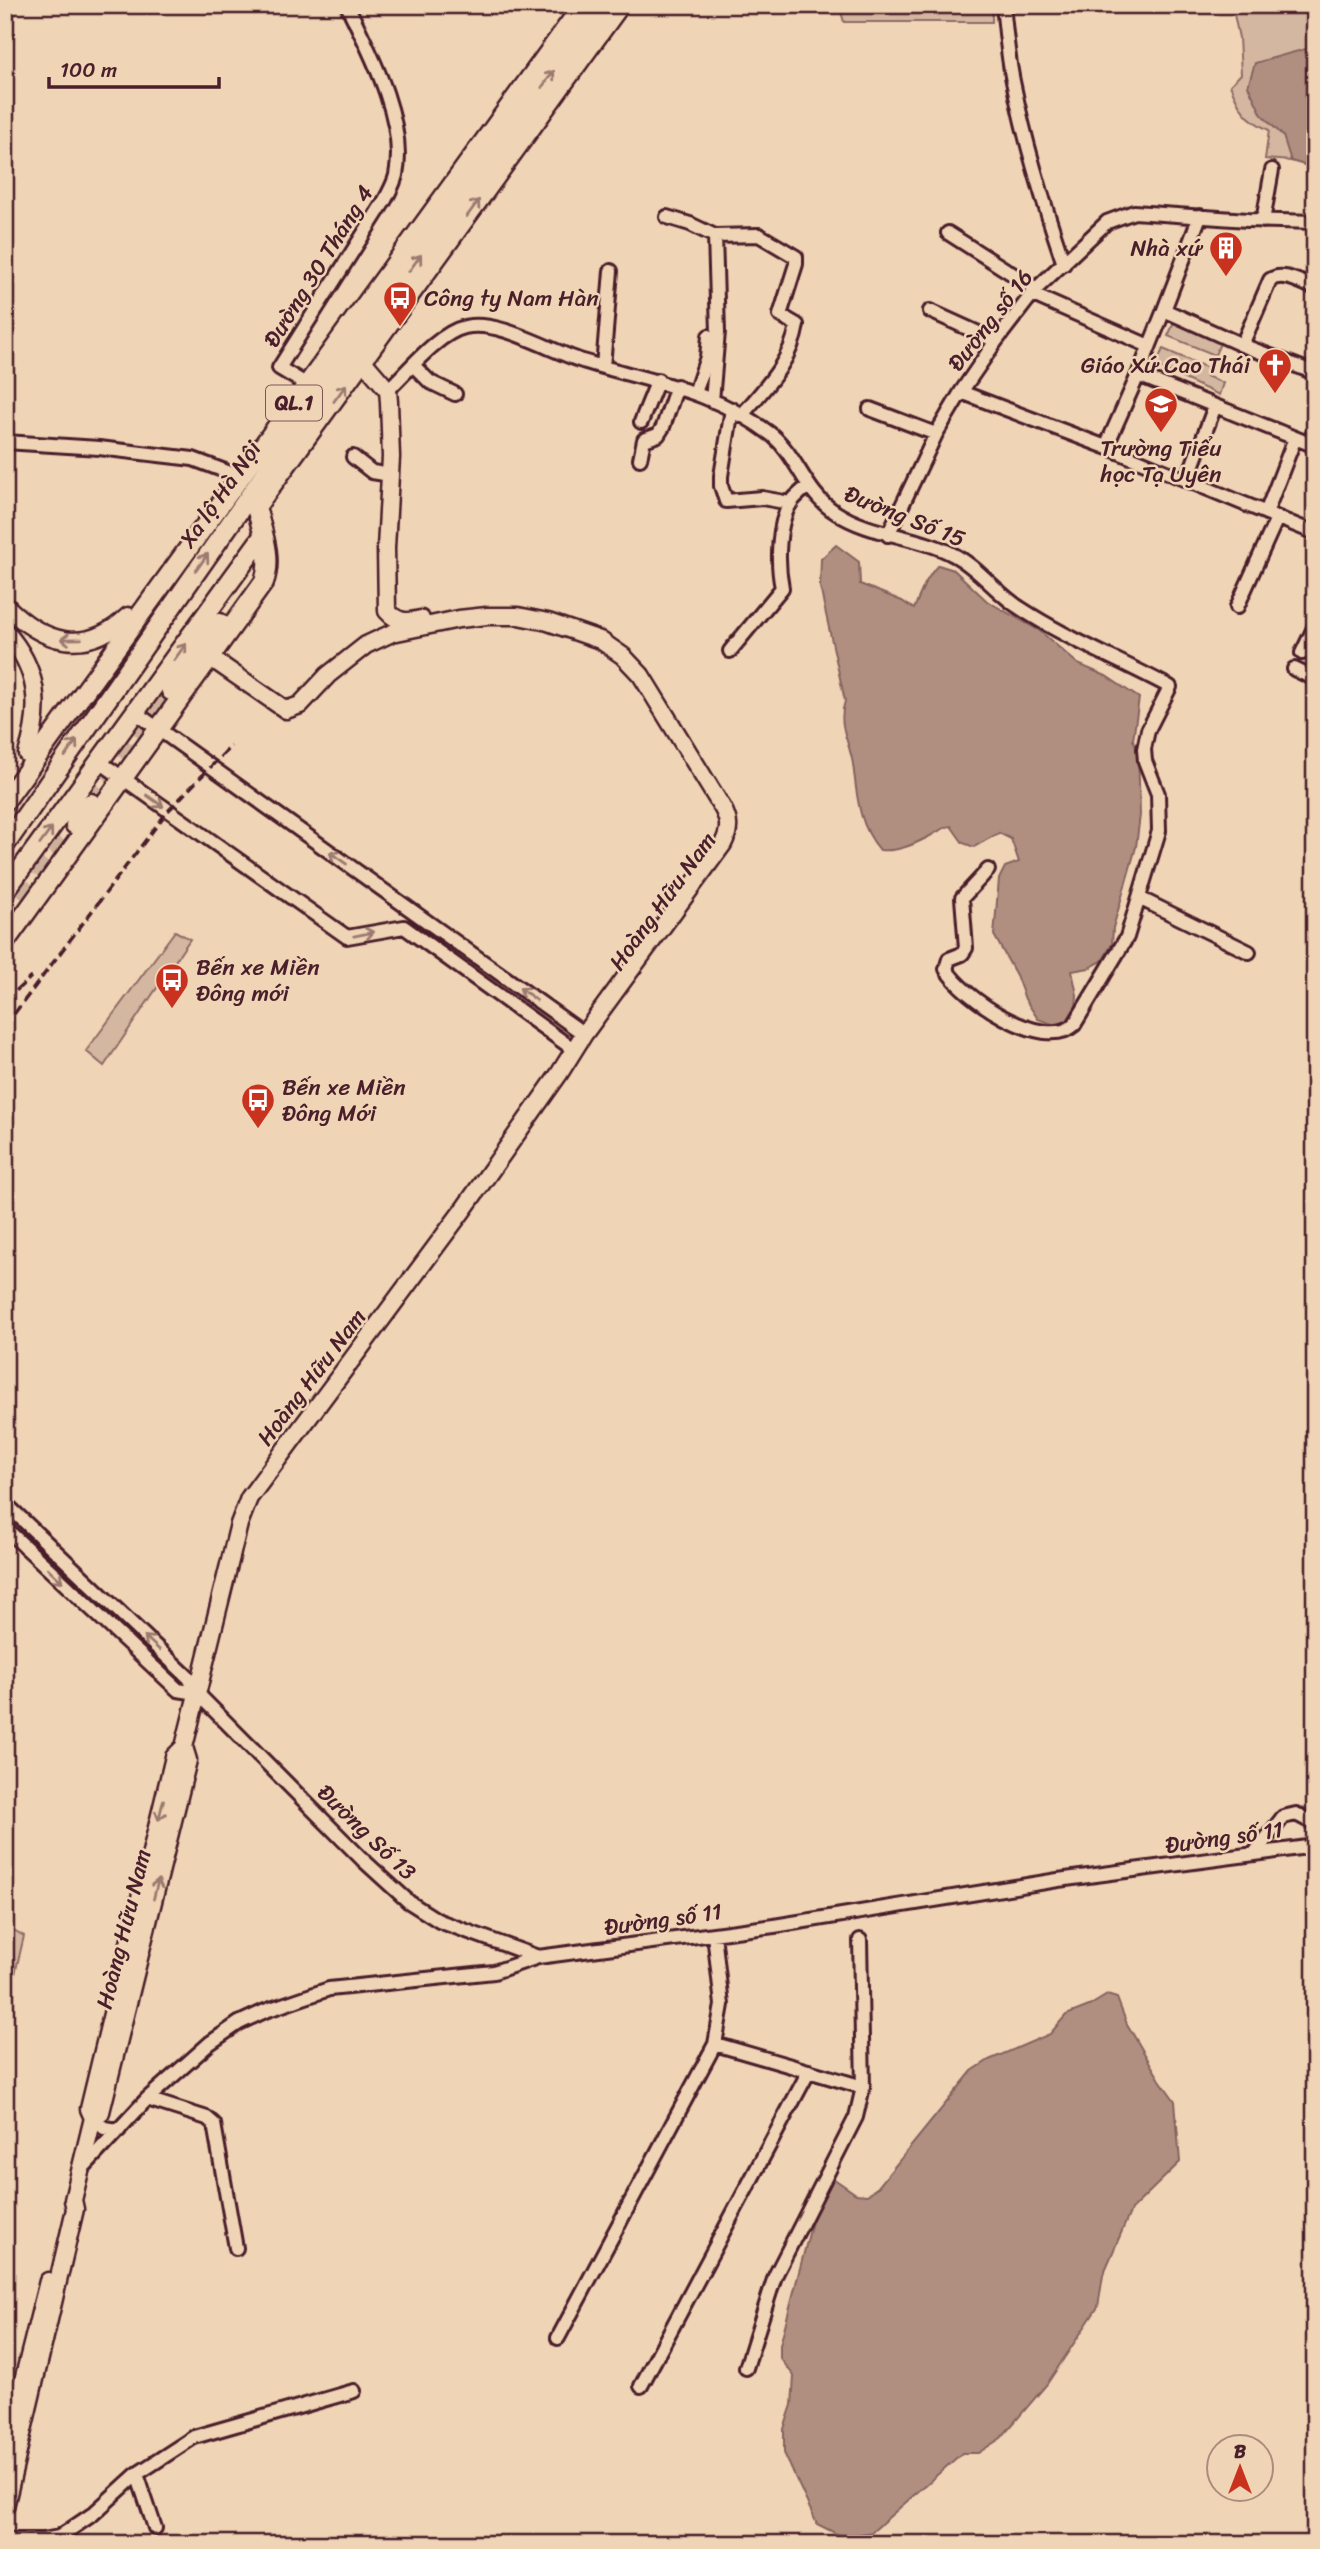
<svg xmlns="http://www.w3.org/2000/svg" width="1320" height="2549" font-family="Sriracha,sans-serif">
	<rect width="100%" height="100%" fill="#efd5b6"/>
	<filter id="ink" filterUnits="userSpaceOnUse"><feTurbulence type="fractalNoise" baseFrequency=".0143" numOctaves="2"/><feDisplacementMap in="SourceGraphic" scale="14" xChannelSelector="R" yChannelSelector="G"/><feConvolveMatrix kernelMatrix="1 2 1 2 8 2 1 2 1" color-interpolation-filters="sRGB"/></filter>
	<g filter="url(#ink)">
		<path fill="#d4b7a0" stroke="#8f6b66" stroke-width="2" d="M 839,5 L 992,5 L 992,22 L 844,22 Z
			M 1232,5 L 1315,5 L 1315,168 L 1291,161 L 1265,159 L 1269,130 C 1245,119 1240,109 1230,85 L 1241,74 L 1239,38 Z
			M 1176,318 L 1231,341 L 1228,346 L 1220,343 L 1215,355 L 1168,336 Z
			M 1163,349 L 1208,368 L 1206,376 L 1223,383 L 1219,395 L 1158,367 L 1157,362 Z
			M 175,931 L 190,939 L 104,1066 L 86,1051 Z
			M 5,1925 L 24,1936 L 5,2016 Z"/>
		<path fill="#b08f81" stroke="#87625f" stroke-width="2" d="M 1309,48 L 1315,52 L 1315,168 L 1291,161 L 1283,136 L 1262,115 L 1248,86 L 1255,63 Z
			M 836,545 L 859,562 L 860,584 L 902,601 L 914,609 C 920,594 926,578 938,565 L 954,570 L 987,601 L 1040,631 L 1078,664 L 1106,676 L 1139,698 L 1133,740 L 1138,750 L 1140,815 L 1136,847 L 1113,928 L 1112,944 L 1102,961 L 1089,968 L 1072,971 L 1077,995 L 1076,1007 L 1068,1021 L 1055,1025 L 1038,1019 L 1025,999 L 1016,975 L 994,935 L 999,879 L 1005,867 L 1019,862 L 1011,839 L 999,833 L 974,847 L 963,843 L 951,826 C 943,827 938,832 930,836 C 915,844 898,852 880,850 C 858,825 857,795 853,764 C 849,740 837,725 845,701 L 820,587 L 821,559 Z
			M 1107,1995 L 1117,1998 L 1127,2024 L 1160,2080 L 1175,2101 L 1180,2162 L 1131,2210 L 1103,2275 L 1098,2307 L 1047,2384 L 1001,2438 L 978,2453 L 962,2453 L 872,2532 L 849,2536 L 839,2535 L 817,2524 L 784,2453 L 784,2429 L 792,2405 L 794,2376 L 780,2358 L 780,2345 L 820,2191 L 827,2174 L 856,2194 L 867,2195 L 878,2187 L 972,2071 L 989,2060 L 1050,2034 L 1066,2015 L 1089,2006 Z"/>
		<g fill="none" stroke-linecap="round" stroke-linejoin="round">
			<path stroke="#ceb19a" stroke-width="18" stroke-dasharray="18 9" stroke-linecap="butt" d="M 91,803 L 171,691
				M 5,920 L 75,825"/>
			<g stroke="#4a1f2b" stroke-width="18">
				<path id="minor" d="M 1003,5 C 1006,32 1008,60 1014,86 C 1026,147 1044,205 1064,264
					M 667,217 L 690,224 L 715,236 L 759,235 L 796,257 L 796,264 L 780,315 L 797,325 C 791,362 765,388 741,416
					M 1263,221 L 1272,170
					M 948,233 L 1036,289
					M 1031,294 L 1149,346
					M 1164,310 L 1200,216
					M 930,311 L 996,341
					M 1242,345 L 1270,280 C 1283,271 1301,283 1315,288
					M 414,366 L 430,382 L 455,394
					M 603,367 L 611,271
					M 1315,373 L 1242,345 L 1164,310 L 1138,375 L 1315,446
					M 299,380 L 279,368 L 385,200 C 389,192 394,184 396,175 C 407,121 370,52 347,5
					M 388,390 C 408,371 438,333 465,327 C 500,319 551,352 586,362 C 654,383 712,389 772,435 C 798,457 805,493 835,512 C 871,536 917,535 954,555 C 979,568 996,593 1020,608 C 1067,639 1120,660 1170,687 L 1148,730 L 1144,749 L 1145,761 L 1158,794 L 1159,831 L 1127,937 L 1074,1025 C 1043,1052 963,998 946,969 L 949,959 L 962,954 L 966,948 L 962,898 L 988,870
					M 961,392 L 1106,447 L 1315,533
					M 695,393 L 707,357 L 709,336
					M 712,401 L 718,332 L 715,236
					M 732,409 L 721,476 L 721,486 L 726,501 L 762,498 L 790,503
					M 870,409 L 936,434
					M 641,422 L 658,380
					M 5,442 L 99,448 L 193,459 L 241,477
					M 1309,444 L 1315,429
					M 1106,447 L 1138,375
					M 353,457 L 372,472 L 391,475
					M 640,459 L 644,440 L 658,435 L 663,427 L 677,386
					M 1187,480 L 1215,406
					M 1266,513 L 1295,438
					M 888,535 L 936,434 L 961,392 L 996,341 L 1036,289 L 1107,222 L 1134,212 L 1248,220 L 1315,222
					M 1237,607 L 1277,518
					M 730,651 L 782,588 C 777,564 777,522 792,501 C 796,496 802,491 808,486
					M 1302,653 L 1315,626
					M 1294,669 L 1315,679
					M 136,713 L 584,1034
					M 100,762 L 347,937 L 404,927 L 573,1049
					M 1139,898 L 1249,952
					M 5,1503 L 189,1678 L 197,1693 L 363,1860 L 409,1902 L 439,1921 L 538,1957
					M 5,1528 L 178,1690 L 197,1693
					M 1254,1854 L 1283,1817 L 1296,1814 L 1315,1824
					M 860,1940 L 863,2087
					M 715,2044 L 863,2087 L 856,2117 L 775,2276 L 746,2368
					M 147,2099 L 207,2118 L 214,2124 L 236,2248
					M 93,2118 L 104,2128 L 119,2130
					M 80,2171 L 147,2099 L 210,2043 L 239,2023 L 265,2011 L 329,1989 L 494,1972 L 538,1957 L 774,1926 L 1058,1880 L 1315,1846
					M 558,2338 L 715,2044 L 722,2005 L 714,1934
					M 641,2386 L 809,2071
					M 137,2474 L 155,2528
					M 5,2540 L 43,2540 L 59,2537 L 93,2514 L 137,2474 L 194,2437 L 354,2391"/>
			</g>
			<g stroke="#4a1f2b" stroke-width="21">
				<path id="major" d="M 363,361 L 388,390 L 389,402 L 391,457 L 386,548 L 387,611 C 397,622 406,623 421,619
					M 5,605 C 43,643 85,657 128,616
					M 5,631 C 39,669 42,707 27,754
					M 93,2118 L 101,2112 L 188,1760 L 184,1747 L 239,1524 L 249,1498 L 463,1210 L 559,1074 L 584,1034 L 723,844 C 730,830 730,821 722,807 L 641,675 L 623,656 L 600,640 L 548,622 L 518,616 L 487,616 L 459,619 L 392,633 L 366,645 L 328,675 L 300,705 L 286,710 L 211,658
					M 5,2452 L 48,2281
					M 5,2507 L 75,2209 L 73,2200 L 93,2118 L 89,2109 L 174,1757 L 184,1747"/>
			</g>
			<g stroke="#4a1f2b" stroke-width="23">
				<path id="highway" d="M 256,507 L 620,5
					M 171,691 L 220,623
					M 5,801 L 583,5
					M 75,825 L 91,803
					M 5,845 L 351,351 L 602,5
					M 5,891 L 263,536
					M 5,942 L 264,582 C 273,557 262,531 256,507"/>
			</g>
			<use href="#minor" stroke="#efd5b6" stroke-width="12"/>
			<use href="#major" stroke="#efd5b6" stroke-width="16"/>
			<use href="#highway" stroke="#efd5b6" stroke-width="18"/>
			<path stroke="#4a1f2b" stroke-width="3.5" stroke-dasharray="10 5" stroke-linecap="butt" d="M 5,1001 L 31,977
				M 5,1026 L 167,812 L 231,746"/>
		</g>
		<defs><path id="oneway-shaft" d="M-6 0H5M1.5-3L5.5 0L1.5 3" fill="none" stroke-width="1.6" stroke-linecap="round" stroke-linejoin="round" transform="scale(1.75)"/></defs>
		<g stroke="#9c7a70">
			<use href="#oneway-shaft" transform="translate(548 79) rotate(-54)"/>
			<use href="#oneway-shaft" transform="translate(473 208) rotate(-54)"/>
			<use href="#oneway-shaft" transform="translate(415 263) rotate(-54)"/>
			<use href="#oneway-shaft" transform="translate(340 393) rotate(-54)"/>
			<use href="#oneway-shaft" transform="translate(202 562) rotate(-55)"/>
			<use href="#oneway-shaft" transform="translate(71 639) rotate(179)"/>
			<use href="#oneway-shaft" transform="translate(180 652) rotate(-54)"/>
			<use href="#oneway-shaft" transform="translate(71 748) rotate(-55)"/>
			<use href="#oneway-shaft" transform="translate(155 801) rotate(35)"/>
			<use href="#oneway-shaft" transform="translate(46 836) rotate(-54)"/>
			<use href="#oneway-shaft" transform="translate(338 858) rotate(-145)"/>
			<use href="#oneway-shaft" transform="translate(364 934) rotate(-11)"/>
			<use href="#oneway-shaft" transform="translate(528 994) rotate(-144)"/>
			<use href="#oneway-shaft" transform="translate(55 1575) rotate(44)"/>
			<use href="#oneway-shaft" transform="translate(152 1643) rotate(-137)"/>
			<use href="#oneway-shaft" transform="translate(161 1810) rotate(104)"/>
			<use href="#oneway-shaft" transform="translate(156 1889) rotate(-76)"/>
		</g>
	</g>
	<defs>
		<g id="building-pin" transform="scale(1.75)"><path d="M0 17L-7.5 6A9.5 9.5 0 1 1 7.5 6Z" fill="#c8321e" stroke="#efd5b6"/><path d="M-4-6H4V6H1V3H-1V6H-4ZM-2.5-4.3h1.7v1.8h-1.7ZM.8-4.3h1.7v1.8H.8ZM-2.5-1h1.7V.8h-1.7ZM.8-1h1.7V.8H.8Z" fill="#fff"/></g>
		<g id="bus-pin" transform="scale(1.75)"><path d="M0 17L-7.5 6A9.5 9.5 0 1 1 7.5 6Z" fill="#c8321e" stroke="#efd5b6"/><path d="M-5-6H5V4H4V6H2V4H-2V6H-4V4H-5ZM-3.5-4V0h7V-4ZM-3.5 1.2v1.5H-2V1.2ZM2 1.2v1.5H3.5V1.2Z" fill="#fff"/></g>
		<g id="church-pin" transform="scale(1.75)"><path d="M0 17L-7.5 6A9.5 9.5 0 1 1 7.5 6Z" fill="#c8321e" stroke="#efd5b6"/><path d="M-1.2-6h2.4v3.5h3.3v2.4h-3.3V6h-2.4V-.1h-3.3v-2.4h3.3Z" fill="#fff"/></g>
		<g id="school-pin" transform="scale(1.75)"><path d="M0 17L-7.5 6A9.5 9.5 0 1 1 7.5 6Z" fill="#c8321e" stroke="#efd5b6"/><path d="M0-5L7-2L0 1L-7-2ZM-4 1L0 2.5L4 1V4Q0 6-4 4Z" fill="#fff"/></g>
	</defs>
	<g fill-rule="evenodd">
		<use href="#building-pin" x="1226" y="248"/>
		<use href="#bus-pin" x="400" y="298"/>
		<use href="#church-pin" x="1275" y="365"/>
		<use href="#school-pin" x="1161" y="404"/>
		<use href="#bus-pin" x="172" y="980"/>
		<use href="#bus-pin" x="258" y="1100"/>
	</g>
	<g text-anchor="middle" stroke-width="5" stroke-linejoin="round" paint-order="stroke">
		<rect fill="#efd5b6" stroke="#7c5655" stroke-width="2" x="266" y="385.5" width="56" height="35" rx="5"/>
		<g font-size="21" font-weight="bold" fill="#4a1f2b">
			<text x="294" y="410">QL.1</text>
		</g>
		<g font-size="23" fill="#4a1f2b" stroke="#efd5b6" text-anchor="start">
			<text x="1202" y="256" text-anchor="end">Nhà xứ</text>
			<text x="424" y="306">Công ty Nam Hàn</text>
			<text x="1250" y="373" text-anchor="end">Giáo Xứ Cao Thái</text>
			<text x="1161" y="456" text-anchor="middle">Trường Tiểu<tspan x="1161" dy="26">học Tạ Uyên</tspan></text>
			<text x="196" y="975">Bến xe Miền<tspan x="196" dy="26">Đông mới</tspan></text>
			<text x="282" y="1095">Bến xe Miền<tspan x="282" dy="26">Đông Mới</tspan></text>
		</g>
		<g font-size="23" fill="#4a1f2b" stroke="#efd5b6">
			<text transform="translate(318 266) rotate(-58)" y="8">Đường 30 Tháng 4</text>
			<text transform="translate(990 320) rotate(-52)" y="8">Đường số 16</text>
			<text transform="translate(220 494) rotate(-55)" y="8">Xa lộ Hà Nội</text>
			<text transform="translate(905 516) rotate(22)" y="8">Đường Số 15</text>
			<text transform="translate(662 901) rotate(-54)" y="8">Hoàng Hữu Nam</text>
			<text transform="translate(311 1377) rotate(-53)" y="8">Hoàng Hữu Nam</text>
			<text transform="translate(367 1832) rotate(44)" y="8">Đường Số 13</text>
			<text transform="translate(1224 1837) rotate(-8)" y="8">Đường số 11</text>
			<text transform="translate(663 1919) rotate(-8)" y="8">Đường số 11</text>
			<text transform="translate(123 1929) rotate(-76)" y="8">Hoàng Hữu Nam</text>
		</g>
	</g>
	<rect width="1320" height="2549" fill="none" stroke="#efd5b6" stroke-width="28"/>
	<rect x="14" y="14" width="1292" height="2521" fill="none" stroke="#4a1f2b" stroke-width="2.5" filter="url(#ink)"/>
	<g transform="translate(1240 2468)"><circle r="33" fill="#efd5b6" stroke="#ad8c7e" stroke-width="2"/>
	<path d="M0-5L12 26L0 18L-12 26Z" fill="#c8321e"/>
	<text y="-10" font-size="19" font-weight="bold" text-anchor="middle" fill="#4a1f2b">B</text>
	</g>
	<path d="M49 77v10h170v-10" fill="none" stroke="#4a1f2b" stroke-width="3.5"/>
	<text x="60" y="77" font-size="21" fill="#4a1f2b" stroke="#efd5b6" stroke-width="5" paint-order="stroke">100 m</text>
</svg>
